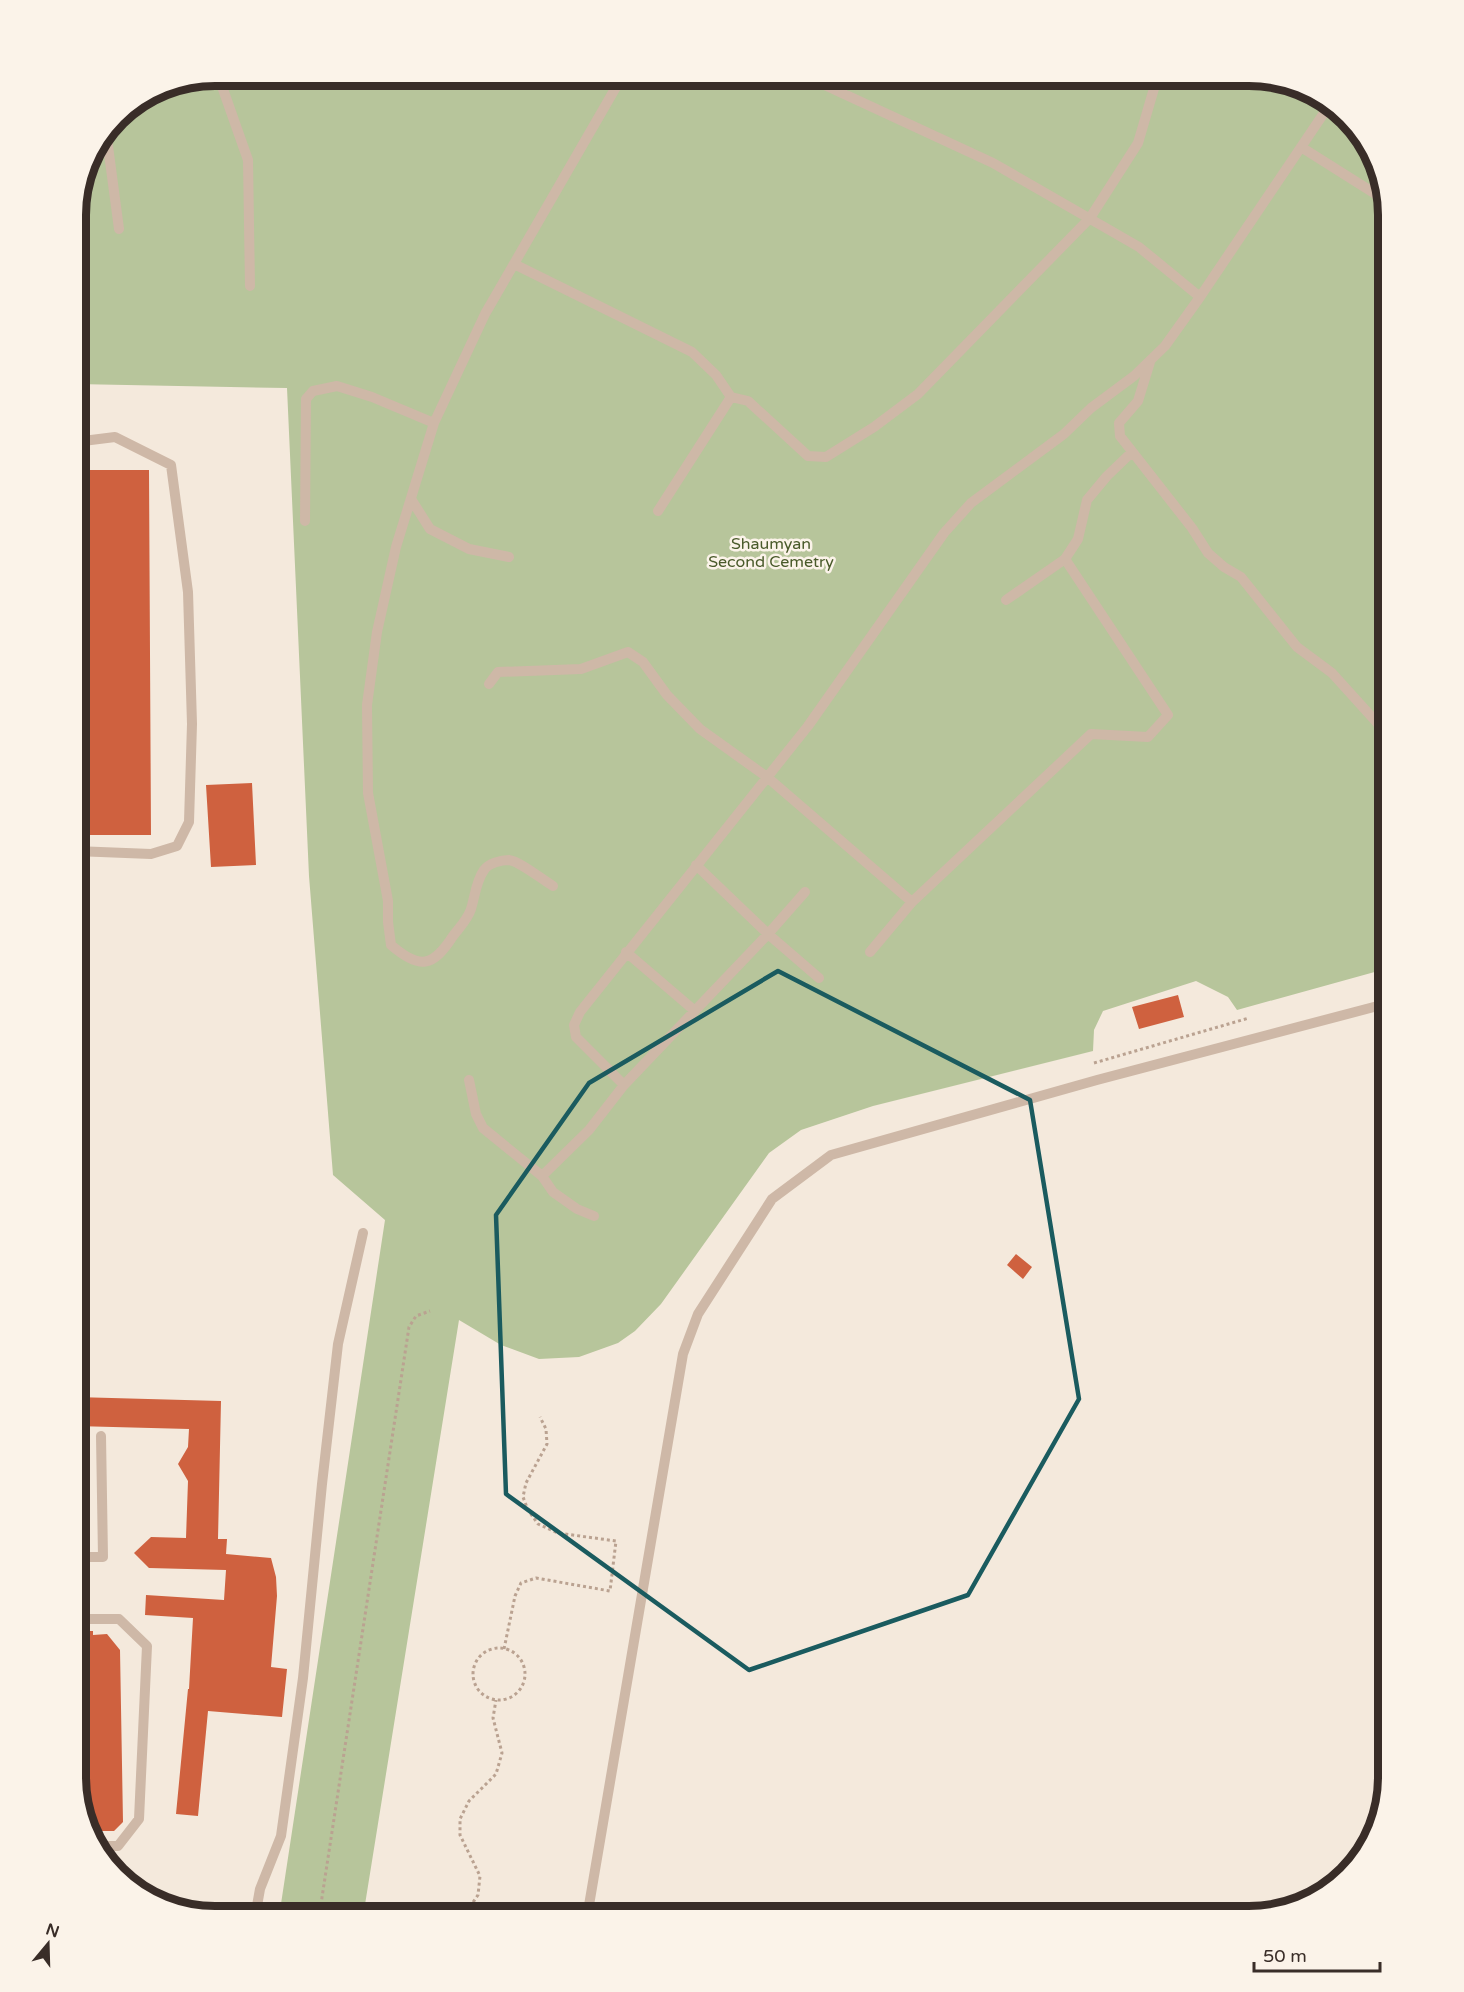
<svg xmlns="http://www.w3.org/2000/svg" width="1464" height="1992" font-family="'Varela Round',sans-serif">
	<rect width="100%" height="100%" fill="#f4e9dc"/>
	<path fill="#b7c59b" d="M 215,75 L 1258,75 L 1319,94 L 1370,145 L 1389,215 L 1389,968 L 1237,1010 L 1228,997 L 1196,981 L 1103,1011 L 1094,1030 L 1093,1051 L 873,1106 L 801,1130 L 769,1153 L 661,1304 L 635,1331 L 618,1343 L 579,1357 L 539,1359 L 501,1345 L 459,1320 L 363,1917 L 279,1917 L 385,1220 L 333,1175 L 309,876 L 287,388 L 75,384 L 75,205 L 89,153 L 122,110 L 162,86 Z"/>
	<path fill="#cf613f" d="M 80,470 L 149,470 L 151,835 L 82,835 Z
		M 252,783 L 256,865 L 211,867 L 206,785 Z
		M 1178,995 L 1184,1017 L 1139,1029 L 1132,1007 Z
		M 1016,1254 L 1032,1267 L 1023,1279 L 1007,1265 Z
		M 75,1397 L 221,1401 L 218,1539 L 227,1539 L 226,1554 L 271,1558 L 276,1577 L 277,1596 L 271,1667 L 287,1669 L 282,1717 L 208,1711 L 198,1816 L 176,1814 L 188,1689 L 189,1689 L 193,1618 L 145,1615 L 146,1595 L 224,1600 L 226,1570 L 149,1568 L 134,1553 L 151,1537 L 186,1538 L 188,1481 L 178,1464 L 188,1447 L 189,1429 L 75,1426 Z
		M 75,1631 L 93,1631 L 93,1635 L 107,1634 L 120,1650 L 123,1822 L 114,1831 L 89,1831 L 75,1777 Z"/>
	<g fill="none" stroke-linecap="round" stroke-linejoin="round">
		<path stroke="#baa291" stroke-width="3" stroke-dasharray="3 3" stroke-linecap="butt" d="M 1094,1063 L 1249,1018
			M473 1674a26 26 0 1 1 52 0a26 26 0 1 1-52 0Z
			M 504,1649 L 515,1596 L 521,1583 L 536,1578 L 610,1591 L 616,1541 L 558,1533 L 538,1524 L 528,1510 L 523,1497 L 526,1483 L 547,1444 L 546,1429 L 540,1417
			M 319,1917 L 409,1327 L 416,1316 L 430,1311
			M 463,1917 L 478,1895 L 480,1876 L 460,1835 L 460,1819 L 469,1801 L 496,1774 L 502,1753 L 493,1718 L 496,1700"/>
		<path stroke="#ceb8a7" stroke-width="10" d="M 218,75 L 248,160 L 250,286
			M 803,75 L 993,163 L 1139,247 L 1200,297
			M 841,92 L 850,75
			M 106,131 L 119,229
			M 1301,147 L 1385,200
			M 514,264 L 692,352 L 716,375 L 731,397 L 748,401 L 808,456 L 826,457 L 874,427 L 918,394 L 1090,218 L 1138,143 L 1158,75
			M 1150,362 L 1138,401 L 1119,423 L 1120,436 L 1192,528 L 1208,553 L 1224,567 L 1241,577 L 1297,647 L 1332,673 L 1389,736
			M 411,499 L 430,529 L 469,549 L 509,557
			M 658,511 L 731,397
			M 305,521 L 306,399 L 313,391 L 337,386 L 372,397 L 434,423
			M 1006,600 L 1065,559 L 1078,539 L 1087,500 L 1107,476 L 1132,452
			M 489,684 L 498,672 L 581,669 L 628,652 L 643,662 L 667,695 L 700,729 L 767,777 L 912,902
			M 75,851 L 151,854 L 177,846 L 189,822 L 192,724 L 188,592 L 171,465 L 115,437 L 75,442
			M 696,865 L 768,934 L 819,978
			M 553,886 C 543,880 519,861 509,860 C 501,860 489,863 484,870 C 476,881 475,896 471,909 C 468,919 459,928 453,936 C 433,967 420,970 391,945 L 388,922 L 388,901 L 368,793 L 367,705 L 377,632 L 396,547 L 434,423 L 485,314 L 623,75
			M 626,952 L 695,1011
			M 870,952 L 912,902 L 1091,734 L 1148,737 L 1168,715 L 1065,559
			M 469,1080 L 476,1114 L 483,1128 L 542,1176 L 553,1192 L 577,1209 L 594,1216
			M 624,1085 L 576,1037 L 574,1025 L 580,1012 L 808,726 L 944,533 L 971,503 L 1064,434 L 1091,408 L 1134,376 L 1165,346 L 1200,297 L 1330,104
			M 542,1176 L 589,1130 L 624,1085 L 768,934 L 805,892
			M 75,1557 L 103,1557 L 101,1436
			M 75,1619 L 119,1619 L 147,1646 L 139,1819 L 118,1846 L 93,1846
			M 255,1917 L 260,1889 L 281,1836 L 303,1678 L 322,1484 L 338,1344 L 363,1233
			M 587,1917 L 683,1354 L 698,1314 L 772,1199 L 831,1155 L 1097,1080 L 1389,1003"/>
	</g>
	<path fill="none" stroke="#1a5b5f" stroke-width="4.5" stroke-linejoin="round" d="M 778,971 L 1030,1100 L 1079,1399 L 968,1595 L 749,1670 L 506,1494 L 496,1215 L 589,1083 Z"/>
	<g text-anchor="middle" stroke-width="5" stroke-linejoin="round" paint-order="stroke">
		<g font-size="16" fill="#495a2a" stroke="#fbf3e9">
			<text x="771" y="549">Shaumyan<tspan x="771" dy="18">Second Cemetry</tspan></text>
		</g>
	</g>
	<path d="M0 0H1464V1992H0ZM215 86H1249A129 129 0 0 1 1378 215V1777A129 129 0 0 1 1249 1906H215A129 129 0 0 1 86 1777V215A129 129 0 0 1 215 86Z" fill="#fbf3e9" fill-rule="evenodd"/>
	<path fill="none" stroke="#392d28" stroke-width="8" d="M215 86H1249A129 129 0 0 1 1378 215V1777A129 129 0 0 1 1249 1906H215A129 129 0 0 1 86 1777V215A129 129 0 0 1 215 86Z"/>
	<g transform="translate(48 1944) rotate(19)" stroke="#fbf3e9" stroke-width="4.5" paint-order="stroke">
	<path d="M0-4.5L10 22L0 15L-10 22Z" fill="#392d28"/>
	<text y="-9" font-size="16" font-weight="bold" text-anchor="middle" fill="#392d28">N</text>
	</g>
	<path d="M1254 1962v9h126v-9" fill="none" stroke="#392d28" stroke-width="3"/>
	<text x="1263" y="1962" font-size="18" fill="#392d28" stroke="#fbf3e9" stroke-width="4.5" paint-order="stroke">50 m</text>
</svg>
